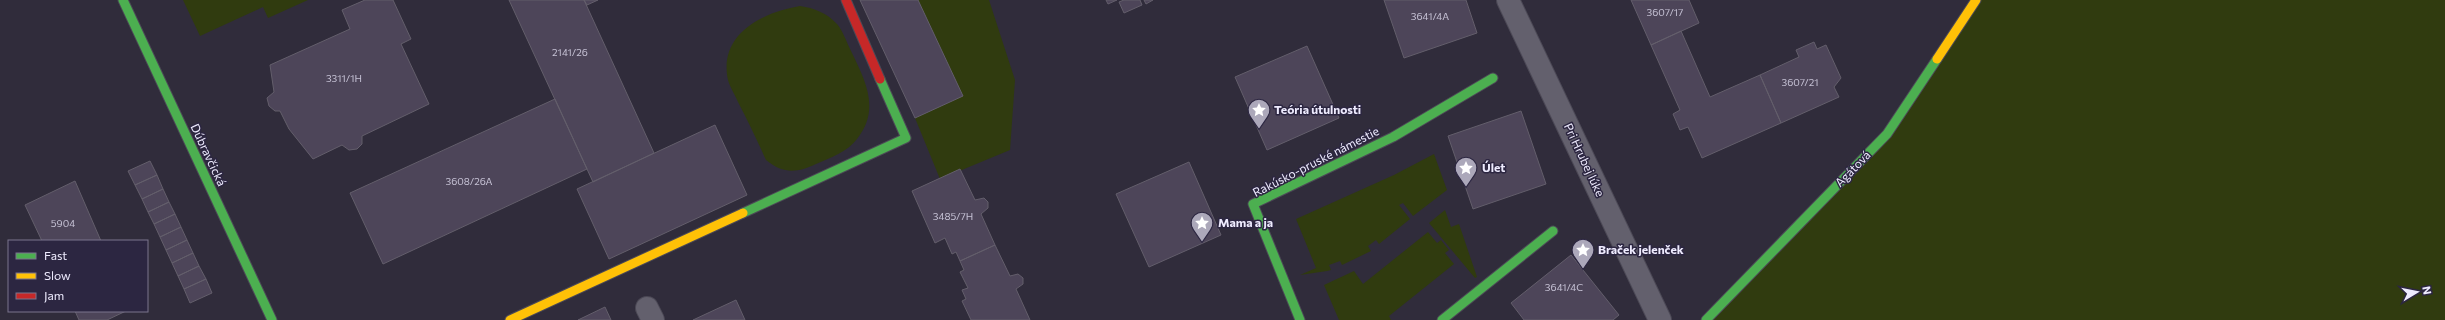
<svg xmlns="http://www.w3.org/2000/svg" width="2445" height="320" font-family="Commissioner,sans-serif">
	<rect width="100%" height="100%" fill="#302c3b"/>
	<path fill="#303b0f" d="M 183,0 L 308,0 L 268,18 L 263,7 L 200,36 Z
		M 918,0 L 989,0 L 1015,80 L 1010,150 L 940,179 L 915,118 L 963,96 Z
		M 1976,0 L 2445,0 L 2445,320 L 1711,320 L 1887,134 Z
		M 800,6 C 814,8 827,13 837,24 C 843,31 847,43 851,51 C 865,80 881,109 857,139 C 847,152 832,157 816,164 C 797,173 783,174 766,160 C 757,140 748,121 738,102 C 735,95 730,87 728,80 C 718,34 763,12 800,6 Z
		M 1434,154 L 1447,190 L 1413,216 L 1403,203 L 1399,205 L 1410,219 L 1379,244 L 1376,240 L 1368,246 L 1371,251 L 1342,265 L 1340,261 L 1329,265 L 1331,270 L 1327,271 L 1300,275 L 1316,268 L 1296,219 L 1394,175 Z
		M 1445,210 L 1451,227 L 1459,224 L 1477,277 L 1475,278 L 1429,223 Z
		M 1428,232 L 1437,243 L 1441,240 L 1449,250 L 1445,253 L 1454,264 L 1389,316 L 1391,320 L 1339,320 L 1324,285 L 1354,271 L 1363,284 Z"/>
	<path fill="#4d4559" stroke="#635e6b" d="M 365,0 L 393,0 L 411,39 L 401,44 L 429,104 L 362,136 L 362,144 L 357,149 L 349,150 L 342,145 L 313,159 L 289,129 L 280,111 L 275,111 L 269,106 L 267,98 L 274,92 L 270,65 L 350,29 L 342,10 Z
		M 509,0 L 584,0 L 654,153 L 593,182 Z
		M 584,0 L 598,0 L 587,5 Z
		M 860,0 L 918,0 L 963,96 L 915,118 Z
		M 1106,0 L 1117,0 L 1108,4 Z
		M 1124,0 L 1140,0 L 1142,5 L 1124,13 L 1119,2 Z
		M 1144,0 L 1153,0 L 1146,4 Z
		M 1384,0 L 1466,0 L 1477,33 L 1404,58 Z
		M 1631,0 L 1689,0 L 1699,23 L 1651,45 Z
		M 1681,31 L 1710,97 L 1760,75 L 1781,123 L 1702,158 L 1688,127 L 1680,130 L 1673,114 L 1680,110 L 1651,45 Z
		M 1814,42 L 1817,49 L 1826,45 L 1841,78 L 1834,87 L 1839,97 L 1781,123 L 1760,75 L 1799,57 L 1796,50 Z
		M 1307,46 L 1339,118 L 1267,150 L 1235,77 Z
		M 555,99 L 587,169 L 383,264 L 350,193 Z
		M 1521,111 L 1546,184 L 1473,209 L 1448,136 Z
		M 715,125 L 747,195 L 609,259 L 577,189 Z
		M 150,161 L 157,175 L 135,185 L 128,171 Z
		M 1189,162 L 1221,235 L 1149,267 L 1116,194 Z
		M 960,169 L 975,200 L 984,198 L 988,202 L 988,208 L 981,214 L 995,245 L 960,261 L 956,252 L 952,254 L 945,238 L 935,243 L 912,191 Z
		M 157,175 L 163,189 L 142,199 L 135,185 Z
		M 75,181 L 101,241 L 42,241 L 25,205 Z
		M 163,189 L 169,202 L 148,212 L 142,199 Z
		M 169,202 L 175,214 L 154,224 L 148,212 Z
		M 175,214 L 181,227 L 160,237 L 154,224 Z
		M 181,227 L 187,240 L 166,250 L 160,237 Z
		M 187,240 L 193,253 L 172,263 L 166,250 Z
		M 995,245 L 1010,276 L 1018,274 L 1023,278 L 1023,284 L 1016,289 L 1030,320 L 971,320 L 962,301 L 966,299 L 962,290 L 968,288 L 960,272 L 964,270 L 960,261 Z
		M 193,253 L 199,266 L 178,276 L 172,263 Z
		M 1571,255 L 1619,315 L 1613,320 L 1524,320 L 1511,303 Z
		M 199,266 L 206,279 L 184,289 L 178,276 Z
		M 206,279 L 212,293 L 190,303 L 184,289 Z
		M 736,300 L 745,320 L 693,320 Z
		M 605,307 L 611,320 L 578,320 Z
		M 75,311 L 126,311 L 107,320 L 79,320 Z"/>
	<g fill="none" stroke-linecap="round" stroke-linejoin="round">
		<g stroke="#4c4956" stroke-width="24">
			<path id="street" d="M 1508,0 L 1660,320
				M 647,308 L 653,320"/>
		</g>
		<g stroke="#4c4956" stroke-width="11">
			<path id="fast" d="M 123,0 L 272,320
				M 743,213 L 906,138 L 880,79
				M 1300,320 L 1253,204 L 1393,137 L 1493,78
				M 1442,320 L 1553,231
				M 1706,320 L 1887,134 L 1937,59"/>
		</g>
		<g stroke="#4c4956" stroke-width="11">
			<path id="slow" d="M 1937,59 L 1976,0
				M 510,320 L 743,213"/>
		</g>
		<g stroke="#4c4956" stroke-width="11">
			<path id="jam" d="M 846,0 L 880,79"/>
		</g>
		<use href="#street" stroke="#63606d" stroke-width="22"/>
		<use href="#fast" stroke="#4caf50" stroke-width="9"/>
		<use href="#slow" stroke="#ffc107" stroke-width="9"/>
		<use href="#jam" stroke="#c62828" stroke-width="9"/>
	</g>
	<defs>
		<g id="sight-pin" transform="scale(1.15)"><path d="M0 17L-7.5 6A9.5 9.5 0 1 1 7.5 6Z" fill="#aca8ba" stroke="#2c2641"/><path d="M0-6L1.8-2.2L6-1.7L2.9 1.2L3.7 5.4L0 3.3L-3.7 5.4L-2.9 1.2L-6-1.7L-1.8-2.2Z" fill="#fff"/></g>
	</defs>
	<g fill-rule="evenodd">
		<use href="#sight-pin" x="1259" y="110"/>
		<use href="#sight-pin" x="1466" y="168"/>
		<use href="#sight-pin" x="1202" y="223"/>
		<use href="#sight-pin" x="1583" y="250"/>
	</g>
	<g text-anchor="middle" stroke-width="3" stroke-linejoin="round" paint-order="stroke">
		<g font-size="10" fill="#c6c2d5">
			<text x="1665" y="16">3607/17</text>
			<text x="1430" y="20">3641/4A</text>
			<text x="570" y="56">2141/26</text>
			<text x="344" y="82">3311/1H</text>
			<text x="1800" y="86">3607/21</text>
			<text x="469" y="185">3608/26A</text>
			<text x="953" y="220">3485/7H</text>
			<text x="63" y="227">5904</text>
			<text x="1564" y="291">3641/4C</text>
		</g>
		<g font-size="12" font-weight="bold" fill="#eeebfe" stroke="#2c2641" text-anchor="start">
			<text x="1274" y="114">Teória útulnosti</text>
			<text x="1482" y="172">Úlet</text>
			<text x="1218" y="227">Mama a ja</text>
			<text x="1598" y="254">Braček jelenček</text>
		</g>
		<g font-size="12" fill="#eeebfe" stroke="#2c2641">
			<text transform="translate(208 155) rotate(65)" y="4">Dúbravčická</text>
			<text transform="translate(1584 160) rotate(65)" y="4">Pri Hrubej lúke</text>
			<text transform="translate(1316 162) rotate(-27)" y="4">Rakúsko-pruské námestie</text>
			<text transform="translate(1853 169) rotate(-46)" y="4">Agátová</text>
		</g>
	</g>
	<rect x="8" y="240" width="140" height="72" fill="#2c2641" stroke="#7a758d"/>
	<rect x="16" y="253" width="20" height="6" fill="#4caf50" stroke="#7a758d"/>
	<text x="44" y="260" font-size="12" fill="#eeebfe">Fast</text>
	<rect x="16" y="273" width="20" height="6" fill="#ffc107" stroke="#7a758d"/>
	<text x="44" y="280" font-size="12" fill="#eeebfe">Slow</text>
	<rect x="16" y="293" width="20" height="6" fill="#c62828" stroke="#7a758d"/>
	<text x="44" y="300" font-size="12" fill="#eeebfe">Jam</text>
	<g transform="translate(2417 292) rotate(80)" stroke="#2c2641" stroke-width="3" paint-order="stroke">
	<path d="M0-3L7 15L0 10L-7 15Z" fill="#eeebfe"/>
	<text y="-6" font-size="11" font-weight="bold" text-anchor="middle" fill="#eeebfe">N</text>
	</g>
</svg>
